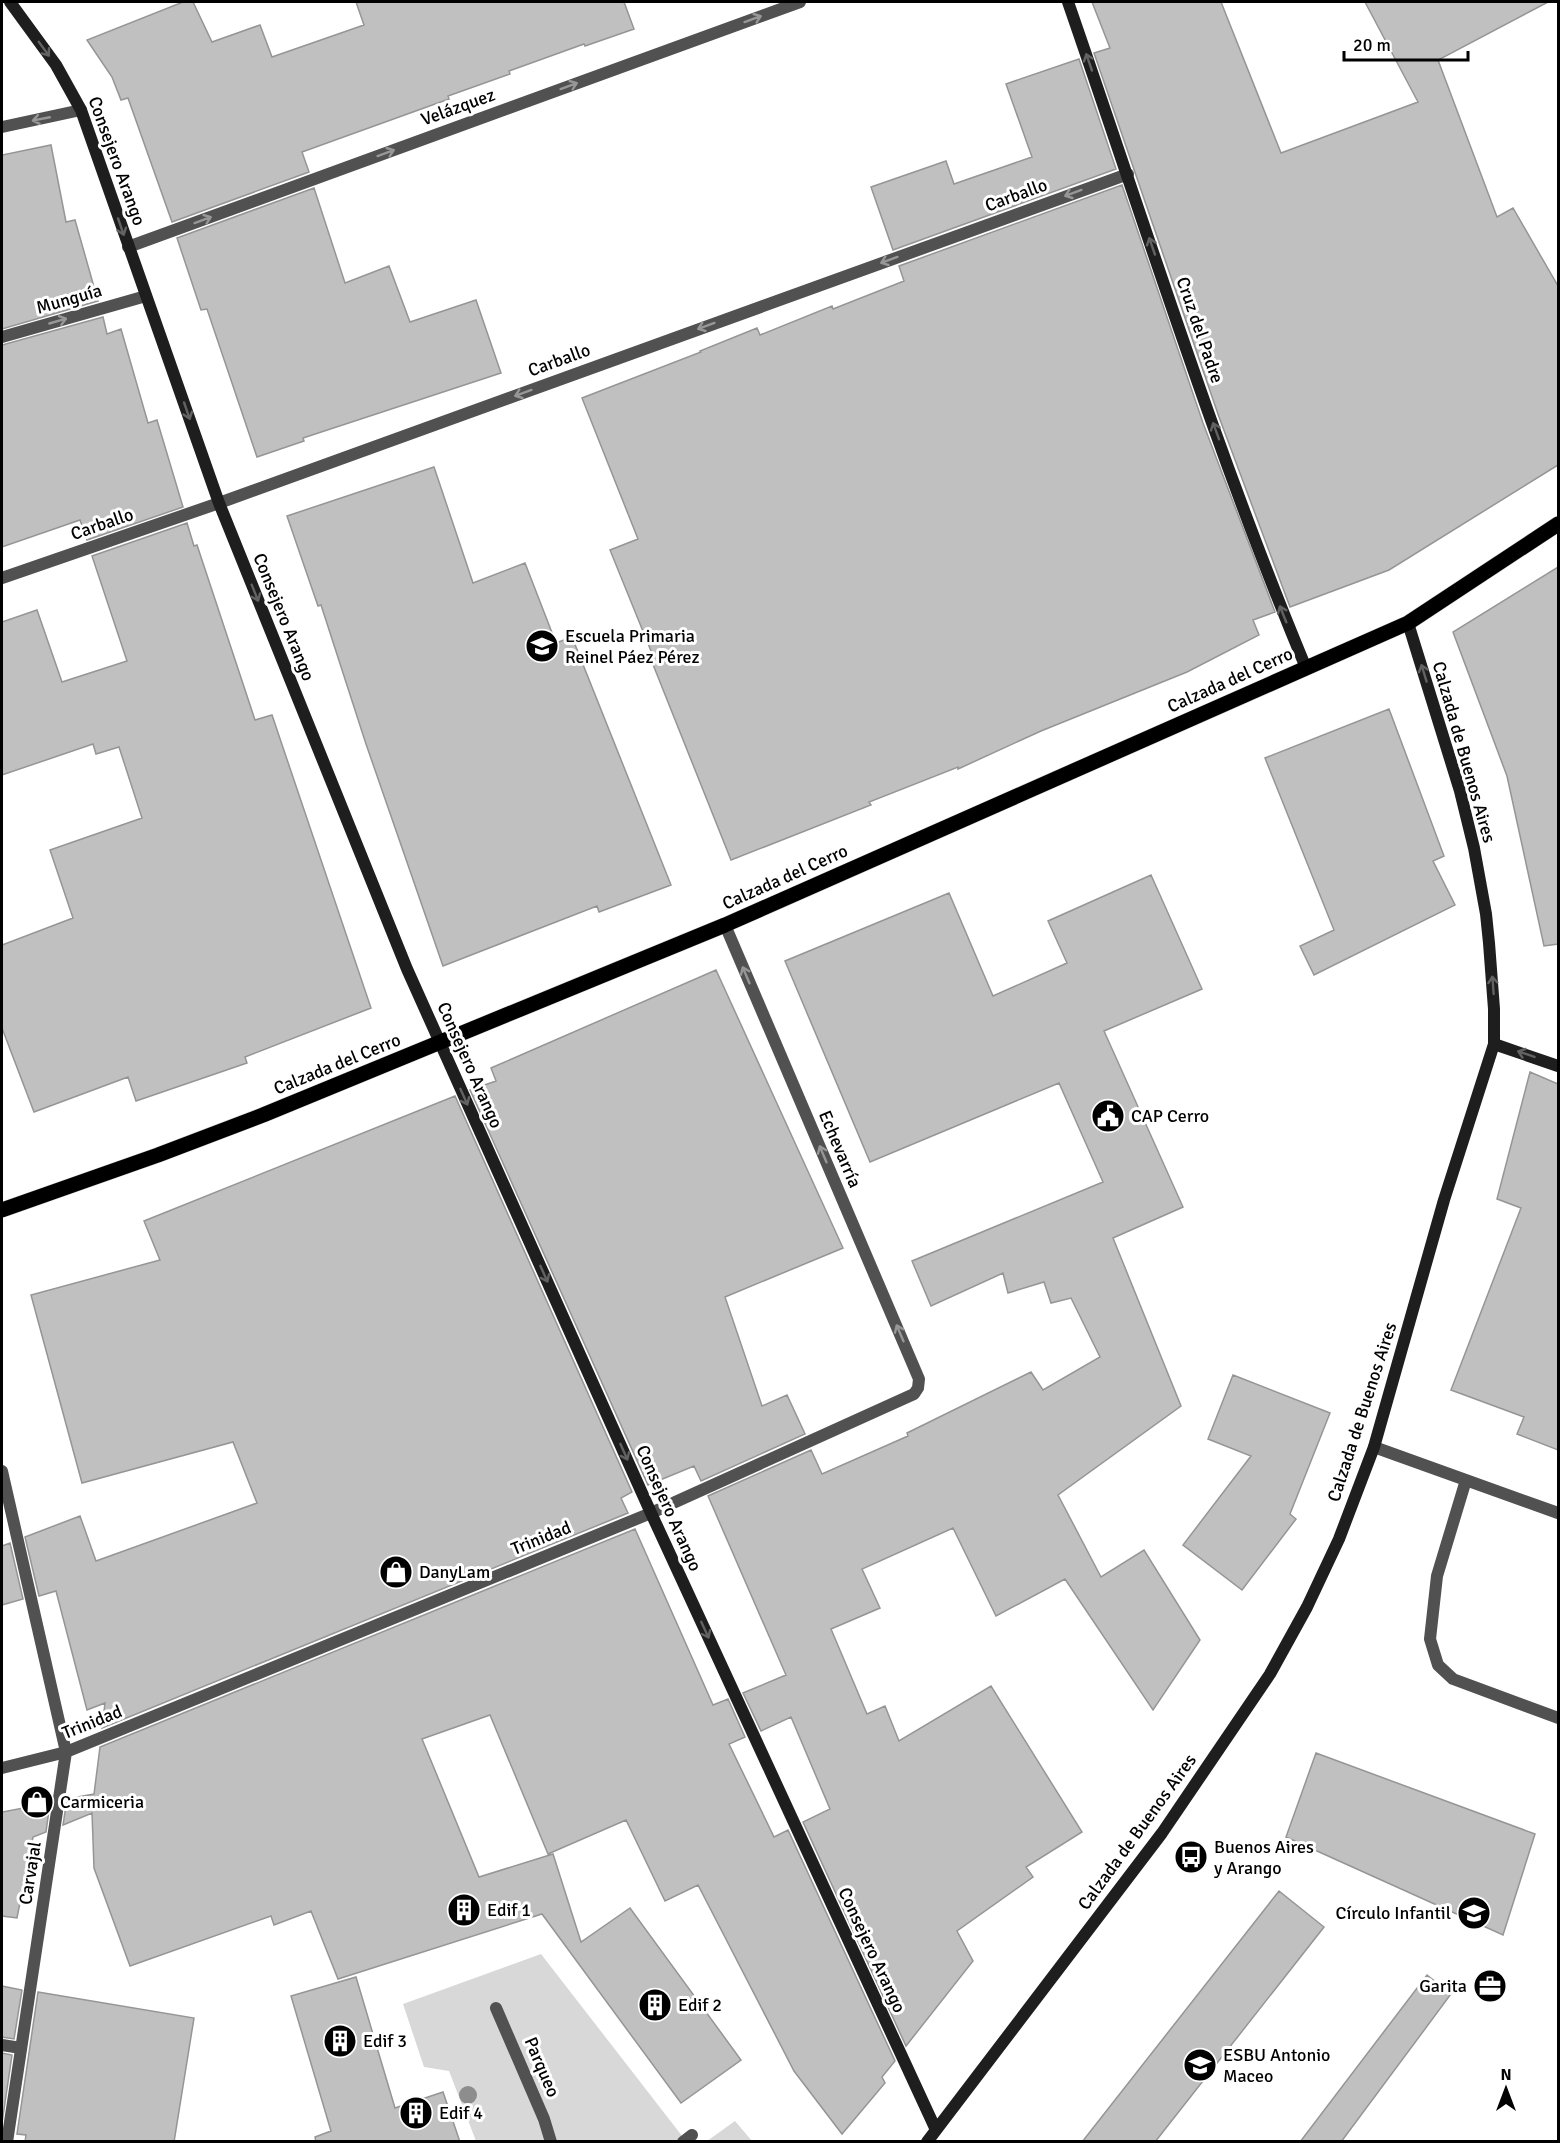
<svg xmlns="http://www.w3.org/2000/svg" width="1560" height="2143" font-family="Signika,sans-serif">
	<rect width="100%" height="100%" fill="#fff"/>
	<path fill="#d8d8d8" d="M 541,1954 L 686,2141 L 476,2141 L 449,2071 L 424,2067 L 403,2004 Z
		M 735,2121 L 752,2141 L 707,2141 Z"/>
	<path fill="#c0c0c0" stroke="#959595" stroke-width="1.5" d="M 183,2 L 193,2 L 212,42 L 260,25 L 272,57 L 364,25 L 356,2 L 624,2 L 634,29 L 585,46 L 584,44 L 509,71 L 510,74 L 448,96 L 449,99 L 302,152 L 309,172 L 172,222 L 128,98 L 121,100 L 112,77 L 87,40 Z
		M 1092,2 L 1221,2 L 1281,153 L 1418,102 L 1365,2 L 1548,2 L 1438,60 L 1497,217 L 1513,208 L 1558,286 L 1558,465 L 1389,570 L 1290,607 L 1219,417 L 1094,53 L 1110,48 Z
		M 1079,59 L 1116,169 L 893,250 L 871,187 L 946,161 L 954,184 L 1032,157 L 1006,84 Z
		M 51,145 L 66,222 L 75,220 L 98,301 L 2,329 L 2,155 Z
		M 1122,185 L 1203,423 L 1275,612 L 1253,620 L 1259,635 L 1187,672 L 1041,731 L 958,769 L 958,767 L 869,802 L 871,805 L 731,860 L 648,652 L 651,651 L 610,550 L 638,539 L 582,398 L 701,352 L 700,351 L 757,328 L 760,335 L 832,306 L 833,309 L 904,281 L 899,266 Z
		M 314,188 L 345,283 L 389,266 L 410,322 L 476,300 L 501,373 L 303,438 L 304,441 L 257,457 L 207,309 L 201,310 L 177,238 Z
		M 103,317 L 107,334 L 121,329 L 148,423 L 157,420 L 183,507 L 87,540 L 80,520 L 2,547 L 2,345 Z
		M 434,467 L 473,583 L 525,563 L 556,643 L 572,637 L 671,885 L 599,912 L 597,906 L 443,966 L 366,744 L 321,605 L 318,606 L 287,516 Z
		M 187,523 L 194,546 L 197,545 L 255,720 L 272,715 L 371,1008 L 245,1057 L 247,1063 L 136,1101 L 128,1077 L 34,1112 L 2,1028 L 2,945 L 73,918 L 50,850 L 142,818 L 119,747 L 96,754 L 93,744 L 2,775 L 2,622 L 37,610 L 62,682 L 127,661 L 92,556 Z
		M 1558,567 L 1558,944 L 1544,946 L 1507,776 L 1453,632 Z
		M 1389,709 L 1444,856 L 1433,861 L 1455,905 L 1314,975 L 1300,946 L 1334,930 L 1265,758 Z
		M 1151,875 L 1202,989 L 1104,1031 L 1183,1207 L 1113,1238 L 1181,1406 L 1058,1495 L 1101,1577 L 1144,1550 L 1200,1640 L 1153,1710 L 1065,1579 L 996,1616 L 953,1528 L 862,1569 L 880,1608 L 831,1629 L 867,1714 L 885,1706 L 899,1741 L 991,1686 L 1082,1832 L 1026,1867 L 1033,1877 L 957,1931 L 973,1961 L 906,2046 L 803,1822 L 830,1809 L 791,1717 L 761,1731 L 743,1693 L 786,1675 L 708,1496 L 811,1450 L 822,1474 L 908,1436 L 907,1433 L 1031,1372 L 1043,1390 L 1100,1357 L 1071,1298 L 1051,1303 L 1044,1282 L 1008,1293 L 1003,1273 L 931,1306 L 912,1261 L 1103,1182 L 1059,1083 L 870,1162 L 785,961 L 949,893 L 993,996 L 1067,963 L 1048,921 Z
		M 716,970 L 843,1248 L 725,1297 L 762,1406 L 787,1395 L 805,1434 L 701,1481 L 694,1466 L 648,1485 L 470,1090 L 496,1081 L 491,1068 Z
		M 1530,1072 L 1558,1084 L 1558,1450 L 1517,1434 L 1524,1417 L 1451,1390 L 1521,1208 L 1497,1199 Z
		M 455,1096 L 632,1492 L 621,1498 L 628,1513 L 102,1728 L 105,1703 L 87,1710 L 56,1591 L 39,1596 L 25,1537 L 80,1516 L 96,1561 L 257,1503 L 233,1442 L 82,1483 L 31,1295 L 160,1260 L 144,1221 Z
		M 1233,1375 L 1330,1413 L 1290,1514 L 1296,1519 L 1242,1590 L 1183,1545 L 1251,1456 L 1208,1439 Z
		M 635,1529 L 713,1705 L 728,1699 L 745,1737 L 729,1744 L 774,1837 L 788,1830 L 895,2061 L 882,2077 L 885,2083 L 842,2134 L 794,2071 L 698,1885 L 665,1901 L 626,1820 L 548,1854 L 490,1715 L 422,1739 L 479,1877 L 553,1854 L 581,1942 L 630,1908 L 741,2060 L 681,2103 L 542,1914 L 338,1979 L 311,1911 L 274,1925 L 271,1916 L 130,1966 L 94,1868 L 92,1813 L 63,1825 L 67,1799 L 94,1794 L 100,1747 Z
		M 10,1543 L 23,1599 L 2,1605 L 2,1546 Z
		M 1316,1753 L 1535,1834 L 1503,1935 L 1286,1837 Z
		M 50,1803 L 46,1832 L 33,1837 L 17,1918 L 2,1916 L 2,1812 Z
		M 1279,1891 L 1324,1927 L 1155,2142 L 1082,2142 Z
		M 1427,1975 L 1451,1994 L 1341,2142 L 1300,2142 Z
		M 356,1977 L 395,2108 L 443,2092 L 460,2142 L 316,2142 L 315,2137 L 331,2131 L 291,1996 Z
		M 2,1986 L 22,1990 L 14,2039 L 2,2037 Z
		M 38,1992 L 194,2018 L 174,2142 L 25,2142 L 26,2135 L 17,2134 Z
		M 2,2053 L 12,2055 L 2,2123 Z"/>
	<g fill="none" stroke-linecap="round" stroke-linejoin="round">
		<g stroke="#dbdbdb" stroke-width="16">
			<path id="primary" d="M 2,1210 L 158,1155 L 263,1115 L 725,925 L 1408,623 L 1558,524"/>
		</g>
		<path stroke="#515151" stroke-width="12" d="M 1374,1447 L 1558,1513
			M 1466,1480 L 1437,1576 L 1430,1639 L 1438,1665 L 1453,1679 L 1558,1718
			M 496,2008 L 544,2119 L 551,2142
			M 2,2045 L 21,2048
			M 683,2142 L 692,2135"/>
		<path stroke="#515151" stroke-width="12" d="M 2,127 L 81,110
			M 128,247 L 800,2
			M 2,337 L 146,296
			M 2,578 L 219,503 L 1128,174
			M 2,1471 L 66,1752 L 7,2142
			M 2,1768 L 66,1752 L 651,1513 L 914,1394 L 918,1388 L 919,1379 L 725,925"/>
		<path stroke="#1e1e1e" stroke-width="12" d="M 10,2 L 56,65 L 81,110 L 219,503 L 407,969 L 651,1513 L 936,2130
			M 1068,2 C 1145,224 1215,450 1306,668
			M 1494,1044 L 1558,1066
			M 927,2142 L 1162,1833 L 1270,1674 L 1307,1607 L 1339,1539 L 1374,1447 L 1444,1200 L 1494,1044 L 1494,1009 L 1489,943 L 1486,914 L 1474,848 L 1460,791 L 1408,623"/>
		<use href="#primary" stroke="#000" stroke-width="15"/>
	</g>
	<circle fill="#8d8d8d" cx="468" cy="2095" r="9"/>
	<defs><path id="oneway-shaft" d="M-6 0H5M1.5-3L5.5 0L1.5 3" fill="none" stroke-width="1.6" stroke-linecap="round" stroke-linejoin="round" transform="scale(1.5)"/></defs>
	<g stroke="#979797">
		<use href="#oneway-shaft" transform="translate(753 19) rotate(-20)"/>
		<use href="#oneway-shaft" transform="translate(569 86) rotate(-20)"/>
		<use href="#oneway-shaft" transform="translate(41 119) rotate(169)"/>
		<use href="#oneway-shaft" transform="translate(386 153) rotate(-20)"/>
		<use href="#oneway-shaft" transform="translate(1073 193) rotate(160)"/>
		<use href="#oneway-shaft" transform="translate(203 220) rotate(-20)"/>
		<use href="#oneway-shaft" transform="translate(889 260) rotate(160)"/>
		<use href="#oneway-shaft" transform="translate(58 321) rotate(-16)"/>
		<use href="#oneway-shaft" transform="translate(706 326) rotate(160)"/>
		<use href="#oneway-shaft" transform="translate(523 393) rotate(160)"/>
		<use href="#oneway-shaft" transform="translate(746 975) rotate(-113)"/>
		<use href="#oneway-shaft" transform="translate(823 1154) rotate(-113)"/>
		<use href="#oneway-shaft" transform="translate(900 1333) rotate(-113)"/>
	</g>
	<g stroke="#626262">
		<use href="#oneway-shaft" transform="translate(44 49) rotate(54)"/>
		<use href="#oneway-shaft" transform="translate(1089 62) rotate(-109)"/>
		<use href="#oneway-shaft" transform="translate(121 227) rotate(71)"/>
		<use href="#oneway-shaft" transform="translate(1152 246) rotate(-109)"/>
		<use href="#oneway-shaft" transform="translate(187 411) rotate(71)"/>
		<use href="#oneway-shaft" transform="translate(1216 431) rotate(-110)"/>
		<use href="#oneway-shaft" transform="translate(255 593) rotate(68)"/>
		<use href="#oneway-shaft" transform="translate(1283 614) rotate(-112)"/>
		<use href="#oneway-shaft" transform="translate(1424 673) rotate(-107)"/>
		<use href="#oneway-shaft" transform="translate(1493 985) rotate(-94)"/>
		<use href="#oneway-shaft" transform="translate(1526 1054) rotate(-161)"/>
		<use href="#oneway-shaft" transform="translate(464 1097) rotate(66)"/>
		<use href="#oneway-shaft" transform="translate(544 1274) rotate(66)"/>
		<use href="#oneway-shaft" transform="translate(624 1452) rotate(66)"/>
		<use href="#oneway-shaft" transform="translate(705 1630) rotate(65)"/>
	</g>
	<defs>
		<g id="school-disc" transform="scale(1.725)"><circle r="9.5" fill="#000" stroke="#fff"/><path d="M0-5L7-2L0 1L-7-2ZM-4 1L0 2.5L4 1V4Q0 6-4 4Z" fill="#fff"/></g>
		<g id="civic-disc" transform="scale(1.725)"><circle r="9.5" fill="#000" stroke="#fff"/><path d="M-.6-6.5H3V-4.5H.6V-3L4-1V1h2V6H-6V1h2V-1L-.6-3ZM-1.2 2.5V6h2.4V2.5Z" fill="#fff"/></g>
		<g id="shop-disc" transform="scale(1.725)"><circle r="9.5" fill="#000" stroke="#fff"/><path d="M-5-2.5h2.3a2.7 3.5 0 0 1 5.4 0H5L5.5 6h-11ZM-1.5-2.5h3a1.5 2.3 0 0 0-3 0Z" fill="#fff"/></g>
		<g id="bus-disc" transform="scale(1.725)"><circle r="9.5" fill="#000" stroke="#fff"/><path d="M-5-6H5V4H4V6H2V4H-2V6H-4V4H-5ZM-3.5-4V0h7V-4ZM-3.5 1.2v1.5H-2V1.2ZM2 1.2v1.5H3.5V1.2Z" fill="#fff"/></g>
		<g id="building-disc" transform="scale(1.725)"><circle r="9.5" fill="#000" stroke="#fff"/><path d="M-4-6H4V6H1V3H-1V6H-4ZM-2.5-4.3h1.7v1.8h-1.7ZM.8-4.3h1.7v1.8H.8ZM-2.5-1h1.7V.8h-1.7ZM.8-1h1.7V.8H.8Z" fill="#fff"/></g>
		<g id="office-disc" transform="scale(1.725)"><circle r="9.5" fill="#000" stroke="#fff"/><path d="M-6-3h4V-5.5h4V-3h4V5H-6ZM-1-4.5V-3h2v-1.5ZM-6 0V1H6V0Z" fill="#fff"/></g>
	</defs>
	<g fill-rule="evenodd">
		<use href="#school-disc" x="542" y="646"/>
		<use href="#civic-disc" x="1108" y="1116"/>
		<use href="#shop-disc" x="396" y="1572"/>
		<use href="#shop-disc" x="37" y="1802"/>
		<use href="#bus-disc" x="1191" y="1857"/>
		<use href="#building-disc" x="464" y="1910"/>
		<use href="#school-disc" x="1474" y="1913"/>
		<use href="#office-disc" x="1490" y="1986"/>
		<use href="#building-disc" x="655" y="2005"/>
		<use href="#building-disc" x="340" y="2041"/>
		<use href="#school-disc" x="1200" y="2065"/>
		<use href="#building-disc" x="416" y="2113"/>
	</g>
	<g text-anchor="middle" stroke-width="6" stroke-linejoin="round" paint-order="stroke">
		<g font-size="18" fill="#000" stroke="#fff">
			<text transform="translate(458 107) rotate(-20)" y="6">Velázquez</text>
			<text transform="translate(117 161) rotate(70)" y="6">Consejero Arango</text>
			<text transform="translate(1016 195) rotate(-20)" y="6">Carballo</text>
			<text transform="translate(69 299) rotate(-16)" y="6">Munguía</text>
			<text transform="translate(1200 330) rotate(71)" y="6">Cruz del Padre</text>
			<text transform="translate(559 360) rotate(-20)" y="6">Carballo</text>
			<text transform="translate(102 524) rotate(-19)" y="6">Carballo</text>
			<text transform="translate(284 617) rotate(68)" y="6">Consejero Arango</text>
			<text transform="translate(1230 680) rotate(-24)" y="6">Calzada del Cerro</text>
			<text transform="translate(1464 752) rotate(74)" y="6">Calzada de Buenos Aires</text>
			<text transform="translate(785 877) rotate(-24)" y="6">Calzada del Cerro</text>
			<text transform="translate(337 1064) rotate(-22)" y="6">Calzada del Cerro</text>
			<text transform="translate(470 1065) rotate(66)" y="6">Consejero Arango</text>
			<text transform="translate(840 1149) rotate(67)" y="6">Echevarría</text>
			<text transform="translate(1362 1412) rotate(-72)" y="6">Calzada de Buenos Aires</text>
			<text transform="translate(669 1508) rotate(66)" y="6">Consejero Arango</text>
			<text transform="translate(541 1538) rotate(-22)" y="6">Trinidad</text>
			<text transform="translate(92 1722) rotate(-22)" y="6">Trinidad</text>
			<text transform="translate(1137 1832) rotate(-54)" y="6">Calzada de Buenos Aires</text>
			<text transform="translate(30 1873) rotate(-81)" y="6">Carvajal</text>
			<text transform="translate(872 1950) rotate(65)" y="6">Consejero Arango</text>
			<text transform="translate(542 2067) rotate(67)" y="6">Parqueo</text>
		</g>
		<g font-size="18" fill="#000" stroke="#fff" text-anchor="start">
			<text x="565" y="642">Escuela Primaria<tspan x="565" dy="21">Reinel Páez Pérez</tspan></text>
			<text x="1131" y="1122">CAP Cerro</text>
			<text x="419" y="1578">DanyLam</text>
			<text x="60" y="1808">Carmiceria</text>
			<text x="1214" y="1853">Buenos Aires<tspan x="1214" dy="21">y Arango</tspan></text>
			<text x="487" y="1916">Edif 1</text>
			<text x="1451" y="1919" text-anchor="end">Círculo Infantil</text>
			<text x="1467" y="1992" text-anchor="end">Garita</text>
			<text x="678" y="2011">Edif 2</text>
			<text x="363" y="2047">Edif 3</text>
			<text x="1223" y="2061">ESBU Antonio<tspan x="1223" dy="21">Maceo</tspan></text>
			<text x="439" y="2119">Edif 4</text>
		</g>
	</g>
	<rect width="1560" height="2143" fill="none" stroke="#000000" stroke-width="6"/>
	<g transform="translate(1506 2089)" stroke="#ffffff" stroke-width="4.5" paint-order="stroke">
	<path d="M0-4.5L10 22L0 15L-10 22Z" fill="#000000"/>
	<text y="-9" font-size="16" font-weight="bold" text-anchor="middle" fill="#000000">N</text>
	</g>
	<path d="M1344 51v9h124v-9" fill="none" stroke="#000000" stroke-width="3"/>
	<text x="1353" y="51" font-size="18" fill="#000000" stroke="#ffffff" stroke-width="4.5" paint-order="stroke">20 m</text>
</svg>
